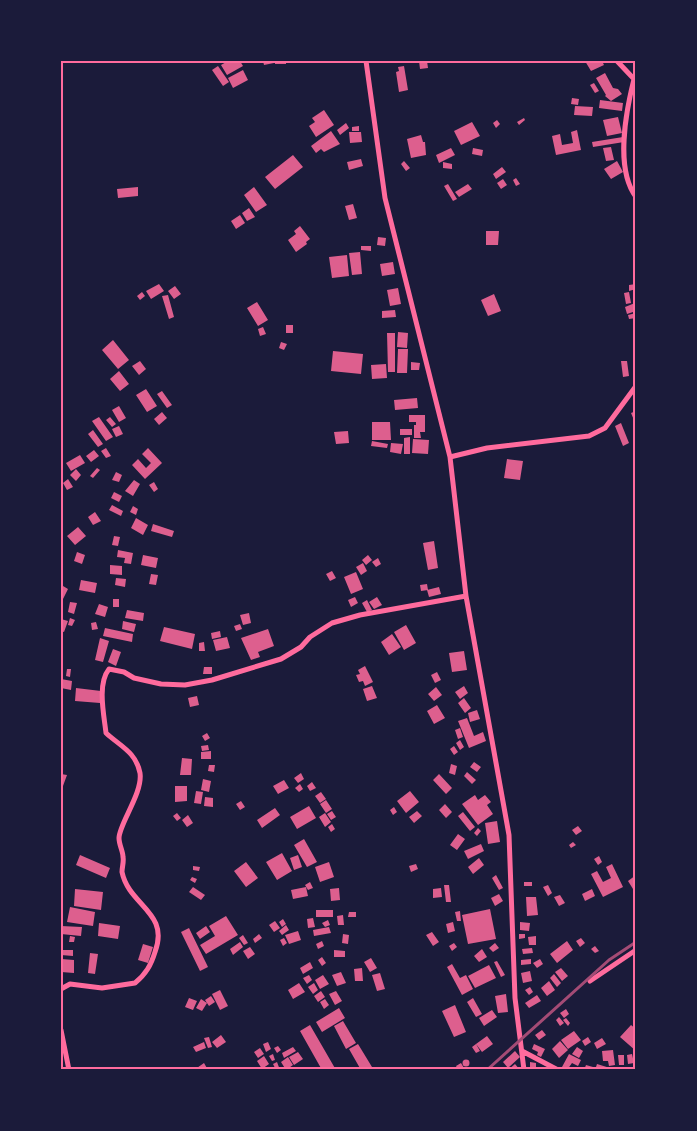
<svg xmlns="http://www.w3.org/2000/svg" width="697" height="1131" font-family="Helvetica,sans-serif">
	<rect width="100%" height="100%" fill="#1b1b3a"/>
	<path fill="#dd5f8e" d="M 228,61 L 240,61 L 243,66 L 227,75 L 221,65 Z
		M 263,61 L 273,61 L 274,63 L 264,65 Z
		M 275,61 L 286,61 L 286,64 L 275,64 Z
		M 419,61 L 427,61 L 428,68 L 420,69 Z
		M 585,61 L 602,61 L 604,65 L 591,71 Z
		M 218,66 L 229,82 L 223,86 L 212,70 Z
		M 404,66 L 408,90 L 399,92 L 396,72 L 399,71 L 398,67 Z
		M 243,70 L 248,80 L 233,88 L 228,78 Z
		M 605,73 L 613,88 L 618,89 L 622,94 L 611,101 L 605,96 L 606,95 L 596,78 Z
		M 594,83 L 599,91 L 595,93 L 590,85 Z
		M 572,98 L 579,99 L 578,105 L 571,104 Z
		M 600,100 L 623,103 L 622,111 L 599,108 Z
		M 575,106 L 593,107 L 592,116 L 574,115 Z
		M 324,110 L 334,125 L 316,137 L 309,126 L 315,122 L 312,118 Z
		M 618,117 L 622,133 L 607,136 L 603,120 Z
		M 524,118 L 525,120 L 519,125 L 517,122 Z
		M 497,120 L 500,124 L 496,128 L 493,123 Z
		M 472,122 L 480,136 L 461,145 L 454,131 Z
		M 346,123 L 349,128 L 340,135 L 337,130 Z
		M 359,126 L 359,131 L 352,131 L 352,127 Z
		M 577,130 L 581,150 L 556,155 L 552,136 L 560,134 L 562,145 L 573,143 L 571,132 Z
		M 331,131 L 340,144 L 324,152 L 321,149 L 316,153 L 311,146 Z
		M 349,132 L 361,132 L 362,142 L 350,143 Z
		M 421,135 L 423,142 L 425,142 L 426,155 L 411,158 L 407,139 Z
		M 623,137 L 624,142 L 593,147 L 592,142 Z
		M 611,147 L 614,160 L 606,161 L 603,148 Z
		M 451,148 L 455,155 L 439,163 L 436,155 Z
		M 473,148 L 483,150 L 482,156 L 472,154 Z
		M 293,155 L 303,167 L 275,189 L 265,177 Z
		M 361,159 L 363,166 L 349,170 L 347,162 Z
		M 404,161 L 410,168 L 406,171 L 401,164 Z
		M 617,161 L 623,172 L 611,179 L 604,169 Z
		M 443,162 L 452,164 L 452,169 L 443,168 Z
		M 502,167 L 506,172 L 496,179 L 493,174 Z
		M 516,178 L 520,184 L 516,186 L 513,180 Z
		M 503,179 L 507,185 L 501,189 L 497,183 Z
		M 448,184 L 457,199 L 453,201 L 444,186 Z
		M 468,184 L 472,189 L 459,197 L 455,192 Z
		M 138,187 L 138,196 L 118,198 L 117,189 Z
		M 254,187 L 267,205 L 256,212 L 244,195 Z
		M 353,204 L 357,218 L 349,220 L 345,206 Z
		M 249,208 L 255,217 L 247,221 L 242,213 Z
		M 240,215 L 245,223 L 236,229 L 231,221 Z
		M 300,226 L 310,239 L 306,242 L 307,244 L 296,252 L 288,240 L 296,234 L 294,231 Z
		M 486,231 L 499,231 L 498,245 L 486,245 Z
		M 378,237 L 386,238 L 385,246 L 377,245 Z
		M 361,246 L 371,246 L 371,251 L 361,250 Z
		M 360,252 L 362,274 L 352,275 L 349,253 Z
		M 347,255 L 349,276 L 332,278 L 329,257 Z
		M 393,262 L 395,274 L 382,276 L 380,264 Z
		M 159,284 L 164,291 L 151,299 L 146,291 Z
		M 636,284 L 636,289 L 629,291 L 629,285 Z
		M 175,286 L 181,294 L 174,299 L 168,291 Z
		M 398,288 L 401,304 L 390,306 L 387,290 Z
		M 142,292 L 145,296 L 140,300 L 137,296 Z
		M 629,292 L 631,303 L 626,304 L 624,293 Z
		M 494,294 L 501,311 L 488,316 L 481,300 Z
		M 168,295 L 174,317 L 169,319 L 162,296 Z
		M 257,302 L 268,320 L 258,326 L 247,308 Z
		M 635,303 L 636,311 L 627,314 L 625,307 Z
		M 395,310 L 396,317 L 382,318 L 382,311 Z
		M 636,313 L 636,318 L 629,319 L 628,315 Z
		M 286,325 L 293,325 L 293,333 L 286,333 Z
		M 263,327 L 266,334 L 260,336 L 258,329 Z
		M 398,332 L 408,333 L 407,348 L 397,347 Z
		M 387,333 L 395,333 L 395,372 L 388,372 Z
		M 113,340 L 129,360 L 118,369 L 102,350 Z
		M 281,342 L 287,344 L 284,350 L 279,348 Z
		M 398,349 L 408,349 L 407,373 L 397,373 Z
		M 333,351 L 363,354 L 361,374 L 331,371 Z
		M 140,361 L 146,369 L 139,375 L 132,366 Z
		M 621,361 L 627,361 L 629,376 L 623,377 Z
		M 411,362 L 420,363 L 419,370 L 411,370 Z
		M 386,364 L 387,378 L 372,379 L 371,365 Z
		M 119,371 L 129,384 L 120,391 L 110,379 Z
		M 146,389 L 157,406 L 147,412 L 136,395 Z
		M 162,391 L 172,405 L 167,408 L 157,394 Z
		M 417,398 L 418,408 L 395,410 L 394,400 Z
		M 119,406 L 126,418 L 119,422 L 112,410 Z
		M 636,411 L 636,425 L 631,413 Z
		M 162,412 L 167,418 L 159,425 L 154,419 Z
		M 409,415 L 425,415 L 425,432 L 420,432 L 421,438 L 414,438 L 414,425 L 416,425 L 416,422 L 409,422 Z
		M 99,417 L 113,437 L 106,441 L 92,421 Z
		M 110,417 L 116,424 L 112,427 L 106,420 Z
		M 372,422 L 390,422 L 391,440 L 372,440 Z
		M 621,423 L 629,443 L 623,446 L 615,426 Z
		M 119,426 L 123,434 L 116,437 L 112,429 Z
		M 400,429 L 412,429 L 412,435 L 400,435 Z
		M 93,430 L 103,444 L 98,447 L 88,434 Z
		M 348,431 L 349,443 L 336,444 L 334,432 Z
		M 410,437 L 410,454 L 404,454 L 404,438 Z
		M 413,439 L 429,440 L 428,454 L 412,453 Z
		M 372,441 L 388,444 L 387,448 L 371,446 Z
		M 391,443 L 403,444 L 401,454 L 390,452 Z
		M 106,448 L 111,456 L 106,458 L 101,451 Z
		M 148,448 L 162,463 L 145,479 L 132,465 L 138,459 L 146,468 L 151,463 L 142,454 Z
		M 94,450 L 99,456 L 91,462 L 86,456 Z
		M 80,455 L 85,463 L 71,471 L 66,463 Z
		M 507,459 L 523,461 L 520,480 L 504,478 Z
		M 97,468 L 100,470 L 93,478 L 90,476 Z
		M 76,469 L 81,475 L 76,481 L 70,475 Z
		M 116,472 L 122,475 L 119,482 L 112,480 Z
		M 68,479 L 73,487 L 67,490 L 63,483 Z
		M 134,480 L 140,484 L 133,496 L 125,491 Z
		M 154,482 L 158,489 L 154,492 L 149,485 Z
		M 114,492 L 122,496 L 119,502 L 111,498 Z
		M 112,505 L 123,511 L 121,516 L 109,510 Z
		M 133,506 L 138,509 L 136,515 L 130,512 Z
		M 95,512 L 101,521 L 93,525 L 88,517 Z
		M 136,518 L 148,525 L 143,535 L 131,528 Z
		M 153,524 L 174,531 L 172,537 L 151,531 Z
		M 78,527 L 86,536 L 75,545 L 67,536 Z
		M 114,536 L 120,537 L 118,546 L 112,545 Z
		M 434,541 L 438,568 L 428,570 L 423,543 Z
		M 118,550 L 133,553 L 131,564 L 124,563 L 125,558 L 117,557 Z
		M 77,552 L 85,555 L 82,564 L 74,561 Z
		M 143,555 L 158,558 L 156,568 L 141,565 Z
		M 368,555 L 372,560 L 366,565 L 362,560 Z
		M 378,558 L 381,564 L 376,567 L 372,562 Z
		M 363,563 L 367,571 L 361,575 L 356,567 Z
		M 110,565 L 122,566 L 122,575 L 110,574 Z
		M 332,571 L 336,578 L 330,581 L 326,574 Z
		M 356,572 L 363,589 L 351,594 L 344,577 Z
		M 151,574 L 158,575 L 156,585 L 149,584 Z
		M 116,578 L 126,579 L 125,587 L 115,585 Z
		M 81,580 L 97,583 L 95,593 L 79,590 Z
		M 427,584 L 428,590 L 421,591 L 420,585 Z
		M 63,586 L 68,589 L 63,599 L 61,590 Z
		M 439,587 L 441,594 L 429,597 L 427,590 Z
		M 355,597 L 358,603 L 351,607 L 348,600 Z
		M 377,597 L 382,605 L 374,609 L 369,602 Z
		M 113,599 L 119,599 L 119,607 L 113,607 Z
		M 367,600 L 372,610 L 367,612 L 362,603 Z
		M 70,602 L 77,603 L 74,614 L 68,612 Z
		M 99,604 L 108,607 L 105,617 L 95,614 Z
		M 127,610 L 144,613 L 143,621 L 125,618 Z
		M 249,613 L 251,623 L 243,625 L 240,615 Z
		M 70,618 L 75,620 L 72,626 L 68,625 Z
		M 61,619 L 68,621 L 64,632 L 61,631 Z
		M 123,621 L 136,624 L 134,632 L 122,629 Z
		M 96,622 L 98,629 L 92,630 L 91,623 Z
		M 240,624 L 242,629 L 236,631 L 234,626 Z
		M 406,625 L 416,643 L 404,650 L 394,632 Z
		M 164,627 L 195,634 L 192,649 L 160,641 Z
		M 105,628 L 133,634 L 132,642 L 103,636 Z
		M 268,629 L 274,646 L 258,652 L 260,657 L 251,660 L 241,638 Z
		M 220,631 L 221,637 L 212,639 L 211,633 Z
		M 392,634 L 401,647 L 389,655 L 381,642 Z
		M 227,637 L 230,648 L 216,651 L 213,640 Z
		M 100,638 L 109,641 L 103,662 L 95,660 Z
		M 204,642 L 205,651 L 199,651 L 199,643 Z
		M 113,649 L 121,652 L 116,666 L 108,662 Z
		M 464,651 L 467,670 L 452,672 L 449,653 Z
		M 365,666 L 373,682 L 365,686 L 363,681 L 359,682 L 356,675 L 360,674 L 358,670 Z
		M 204,667 L 212,667 L 212,674 L 203,674 Z
		M 67,669 L 71,669 L 70,677 L 66,676 Z
		M 437,672 L 441,680 L 435,683 L 431,675 Z
		M 61,679 L 72,681 L 71,690 L 61,688 Z
		M 372,686 L 377,698 L 367,701 L 363,689 Z
		M 464,686 L 468,693 L 460,699 L 455,692 Z
		M 436,687 L 442,695 L 434,701 L 428,694 Z
		M 76,688 L 101,691 L 100,703 L 75,701 Z
		M 197,696 L 199,705 L 190,707 L 188,698 Z
		M 464,698 L 471,708 L 465,713 L 458,703 Z
		M 437,705 L 445,718 L 434,724 L 427,711 Z
		M 477,710 L 480,719 L 470,722 L 468,713 Z
		M 467,718 L 474,736 L 483,732 L 486,741 L 469,748 L 458,721 Z
		M 460,728 L 463,737 L 458,739 L 455,730 Z
		M 207,733 L 210,738 L 205,741 L 202,736 Z
		M 460,740 L 464,747 L 460,750 L 456,743 Z
		M 208,745 L 209,750 L 202,751 L 201,746 Z
		M 454,746 L 458,752 L 454,755 L 450,749 Z
		M 211,751 L 211,759 L 201,759 L 201,752 Z
		M 182,758 L 192,759 L 191,775 L 180,775 Z
		M 474,762 L 481,767 L 477,772 L 470,767 Z
		M 451,764 L 457,766 L 455,775 L 449,773 Z
		M 209,765 L 215,765 L 214,772 L 208,771 Z
		M 467,772 L 476,780 L 472,784 L 464,776 Z
		M 301,773 L 304,779 L 298,783 L 294,778 Z
		M 61,774 L 67,775 L 63,786 L 61,785 Z
		M 439,774 L 452,788 L 446,794 L 433,780 Z
		M 203,779 L 211,781 L 209,792 L 201,790 Z
		M 284,780 L 289,788 L 278,794 L 273,786 Z
		M 312,782 L 316,788 L 310,791 L 307,786 Z
		M 300,784 L 303,789 L 299,792 L 295,788 Z
		M 175,786 L 187,786 L 187,801 L 175,802 Z
		M 196,791 L 203,792 L 201,804 L 194,803 Z
		M 410,791 L 419,802 L 406,813 L 397,801 Z
		M 321,792 L 326,799 L 320,803 L 315,796 Z
		M 475,795 L 478,800 L 485,795 L 491,802 L 487,805 L 493,814 L 478,825 L 462,804 Z
		M 205,797 L 213,798 L 213,807 L 204,806 Z
		M 326,800 L 332,809 L 326,813 L 320,804 Z
		M 241,801 L 245,807 L 240,810 L 236,804 Z
		M 445,804 L 452,812 L 446,818 L 439,810 Z
		M 309,806 L 316,818 L 297,829 L 290,817 Z
		M 394,807 L 397,812 L 393,815 L 390,810 Z
		M 275,808 L 280,815 L 262,828 L 257,820 Z
		M 332,811 L 336,817 L 331,820 L 327,814 Z
		M 417,811 L 422,816 L 414,823 L 409,817 Z
		M 463,812 L 475,827 L 470,831 L 458,816 Z
		M 177,813 L 181,818 L 177,821 L 173,816 Z
		M 325,813 L 331,822 L 325,827 L 319,817 Z
		M 188,815 L 193,823 L 187,827 L 182,820 Z
		M 497,821 L 500,842 L 488,844 L 485,823 Z
		M 332,824 L 335,829 L 331,832 L 328,827 Z
		M 578,826 L 582,831 L 576,835 L 572,830 Z
		M 478,828 L 481,831 L 477,836 L 474,833 Z
		M 458,834 L 465,839 L 457,850 L 450,845 Z
		M 304,839 L 317,862 L 307,867 L 294,845 Z
		M 573,842 L 576,845 L 571,848 L 569,845 Z
		M 481,844 L 484,851 L 468,859 L 464,851 Z
		M 282,853 L 292,871 L 277,880 L 266,862 Z
		M 80,855 L 110,868 L 106,878 L 76,865 Z
		M 298,855 L 302,867 L 294,870 L 290,858 Z
		M 599,856 L 602,862 L 598,865 L 594,859 Z
		M 479,858 L 484,865 L 473,874 L 468,867 Z
		M 246,862 L 258,878 L 246,887 L 234,871 Z
		M 329,862 L 334,877 L 320,882 L 315,867 Z
		M 416,864 L 418,869 L 411,872 L 409,866 Z
		M 612,864 L 623,887 L 603,897 L 591,874 L 597,871 L 603,882 L 611,878 L 606,867 Z
		M 193,866 L 200,867 L 199,871 L 193,870 Z
		M 496,875 L 503,888 L 499,890 L 492,878 Z
		M 636,875 L 636,887 L 633,889 L 628,881 Z
		M 192,877 L 197,879 L 195,883 L 190,880 Z
		M 310,882 L 313,888 L 308,890 L 305,885 Z
		M 524,882 L 532,882 L 532,886 L 524,886 Z
		M 444,885 L 449,885 L 451,902 L 446,902 Z
		M 548,885 L 552,893 L 548,896 L 543,887 Z
		M 193,887 L 205,895 L 201,900 L 189,892 Z
		M 306,887 L 308,896 L 293,899 L 291,890 Z
		M 339,888 L 340,900 L 331,901 L 330,889 Z
		M 441,888 L 442,897 L 433,898 L 433,889 Z
		M 75,889 L 103,892 L 101,910 L 74,906 Z
		M 592,889 L 595,896 L 585,901 L 582,894 Z
		M 499,894 L 503,901 L 495,906 L 491,898 Z
		M 560,895 L 565,903 L 559,906 L 554,897 Z
		M 526,897 L 536,897 L 538,915 L 527,916 Z
		M 70,907 L 95,912 L 93,926 L 67,922 Z
		M 490,909 L 496,939 L 468,944 L 462,915 Z
		M 316,910 L 333,910 L 333,917 L 316,917 Z
		M 460,911 L 461,921 L 457,921 L 455,912 Z
		M 349,912 L 356,912 L 356,917 L 348,917 Z
		M 343,915 L 344,925 L 338,925 L 337,916 Z
		M 226,916 L 238,935 L 206,954 L 200,945 L 215,936 L 209,926 Z
		M 313,918 L 315,927 L 308,928 L 307,919 Z
		M 283,919 L 286,924 L 282,927 L 279,922 Z
		M 328,920 L 330,925 L 325,927 L 322,923 Z
		M 275,921 L 280,928 L 274,932 L 269,925 Z
		M 453,922 L 455,931 L 448,933 L 446,924 Z
		M 520,922 L 530,923 L 529,931 L 520,930 Z
		M 99,923 L 120,926 L 118,939 L 98,936 Z
		M 286,925 L 289,930 L 282,935 L 279,931 Z
		M 61,926 L 82,927 L 81,936 L 61,934 Z
		M 206,926 L 210,932 L 200,939 L 196,933 Z
		M 329,927 L 331,933 L 314,936 L 313,930 Z
		M 189,928 L 208,967 L 200,971 L 181,932 Z
		M 298,931 L 301,940 L 289,944 L 285,935 Z
		M 432,932 L 439,942 L 433,946 L 426,935 Z
		M 259,934 L 262,938 L 255,943 L 253,939 Z
		M 343,934 L 349,935 L 348,944 L 342,943 Z
		M 519,934 L 525,934 L 525,938 L 519,939 Z
		M 243,935 L 248,943 L 244,945 L 239,938 Z
		M 70,936 L 75,937 L 74,942 L 69,942 Z
		M 536,936 L 536,945 L 529,945 L 528,937 Z
		M 284,938 L 287,943 L 283,946 L 280,940 Z
		M 581,938 L 585,943 L 580,947 L 576,941 Z
		M 322,941 L 324,946 L 318,949 L 316,944 Z
		M 567,941 L 573,950 L 557,963 L 550,954 Z
		M 240,942 L 243,947 L 233,955 L 230,949 Z
		M 454,943 L 457,947 L 452,951 L 449,946 Z
		M 495,943 L 499,948 L 493,952 L 489,948 Z
		M 143,944 L 153,947 L 148,963 L 138,960 Z
		M 595,946 L 599,951 L 595,953 L 591,949 Z
		M 250,947 L 255,954 L 248,959 L 243,951 Z
		M 532,948 L 533,953 L 523,954 L 522,949 Z
		M 482,949 L 487,957 L 479,962 L 474,956 Z
		M 61,950 L 73,950 L 73,956 L 61,955 Z
		M 334,950 L 345,951 L 345,957 L 334,957 Z
		M 90,953 L 98,954 L 95,974 L 88,973 Z
		M 322,957 L 326,963 L 322,966 L 318,960 Z
		M 371,958 L 377,968 L 370,972 L 364,962 Z
		M 61,959 L 74,960 L 74,973 L 61,972 Z
		M 531,959 L 531,964 L 521,965 L 521,960 Z
		M 540,959 L 543,964 L 537,968 L 533,963 Z
		M 497,961 L 505,975 L 501,977 L 494,962 Z
		M 310,962 L 313,968 L 303,974 L 300,968 Z
		M 452,964 L 460,978 L 466,975 L 473,989 L 462,995 L 447,967 Z
		M 489,965 L 496,978 L 475,988 L 468,976 Z
		M 362,968 L 363,981 L 355,981 L 354,969 Z
		M 561,968 L 568,976 L 562,981 L 555,972 Z
		M 530,971 L 532,981 L 523,983 L 521,973 Z
		M 341,972 L 346,983 L 337,986 L 332,975 Z
		M 380,973 L 385,989 L 377,991 L 372,975 Z
		M 554,974 L 561,983 L 557,987 L 550,978 Z
		M 309,975 L 312,980 L 307,984 L 303,978 Z
		M 323,975 L 329,984 L 320,989 L 315,980 Z
		M 549,981 L 555,990 L 547,996 L 541,988 Z
		M 299,983 L 305,992 L 293,999 L 288,990 Z
		M 314,983 L 318,990 L 313,994 L 308,987 Z
		M 530,987 L 533,992 L 529,995 L 525,990 Z
		M 220,990 L 228,1006 L 220,1010 L 212,994 Z
		M 321,991 L 325,997 L 318,1002 L 314,996 Z
		M 336,991 L 342,1001 L 335,1005 L 329,994 Z
		M 506,994 L 508,1012 L 498,1013 L 495,996 Z
		M 537,995 L 541,1001 L 529,1008 L 525,1003 Z
		M 211,996 L 215,1002 L 209,1006 L 205,1000 Z
		M 189,998 L 197,1001 L 193,1010 L 185,1007 Z
		M 473,998 L 482,1014 L 476,1017 L 467,1002 Z
		M 201,999 L 207,1003 L 202,1011 L 196,1008 Z
		M 325,999 L 329,1005 L 324,1009 L 320,1002 Z
		M 455,1005 L 466,1032 L 454,1037 L 442,1011 Z
		M 339,1008 L 345,1018 L 322,1032 L 316,1022 Z
		M 566,1009 L 569,1014 L 564,1018 L 560,1013 Z
		M 492,1010 L 497,1017 L 484,1026 L 479,1018 Z
		M 559,1017 L 564,1023 L 560,1026 L 556,1020 Z
		M 566,1018 L 570,1023 L 568,1026 L 563,1020 Z
		M 343,1021 L 356,1043 L 346,1049 L 334,1026 Z
		M 310,1025 L 336,1070 L 322,1070 L 300,1031 Z
		M 631,1025 L 636,1029 L 636,1051 L 620,1037 Z
		M 542,1030 L 546,1035 L 539,1040 L 535,1035 Z
		M 574,1031 L 581,1040 L 568,1049 L 561,1040 Z
		M 221,1035 L 226,1042 L 217,1048 L 212,1042 Z
		M 487,1036 L 493,1044 L 482,1052 L 476,1044 Z
		M 209,1037 L 212,1047 L 208,1048 L 204,1038 Z
		M 588,1037 L 591,1042 L 585,1046 L 582,1041 Z
		M 602,1038 L 606,1044 L 597,1049 L 594,1043 Z
		M 560,1041 L 568,1050 L 559,1058 L 552,1049 Z
		M 204,1042 L 206,1048 L 196,1052 L 193,1047 Z
		M 268,1042 L 271,1049 L 266,1052 L 263,1044 Z
		M 358,1044 L 372,1067 L 367,1070 L 361,1070 L 349,1049 Z
		M 476,1044 L 480,1051 L 476,1053 L 472,1047 Z
		M 534,1044 L 545,1049 L 541,1057 L 537,1055 L 538,1052 L 532,1049 Z
		M 278,1046 L 281,1050 L 277,1053 L 274,1048 Z
		M 293,1047 L 296,1051 L 284,1058 L 282,1053 Z
		M 577,1047 L 583,1051 L 579,1058 L 572,1054 Z
		M 260,1048 L 264,1054 L 258,1058 L 254,1052 Z
		M 613,1050 L 615,1065 L 609,1066 L 608,1061 L 603,1061 L 602,1051 Z
		M 515,1051 L 520,1057 L 508,1068 L 503,1062 Z
		M 298,1052 L 303,1059 L 294,1065 L 289,1057 Z
		M 273,1054 L 275,1060 L 272,1061 L 269,1056 Z
		M 569,1054 L 581,1060 L 578,1066 L 572,1063 L 567,1070 L 562,1067 Z
		M 632,1054 L 634,1063 L 628,1064 L 627,1055 Z
		M 618,1055 L 624,1055 L 624,1065 L 619,1065 Z
		M 264,1056 L 269,1064 L 262,1069 L 257,1061 Z
		M 288,1057 L 293,1065 L 286,1070 L 281,1062 Z
		M462.5 1063a3.5 3.5 0 1 1 7 0a3.5 3.5 0 1 1-7 0Z
		M 277,1062 L 280,1070 L 276,1070 L 273,1064 Z
		M 530,1062 L 536,1063 L 536,1070 L 530,1070 Z
		M 204,1063 L 208,1070 L 194,1070 Z
		M 461,1063 L 464,1068 L 458,1070 L 456,1066 Z
		M 515,1064 L 520,1070 L 508,1070 Z
		M 597,1064 L 610,1068 L 609,1070 L 595,1070 Z
		M 586,1065 L 593,1067 L 592,1070 L 584,1070 Z"/>
	<g fill="none" stroke-linecap="round" stroke-linejoin="round">
		<path stroke="#ff6b9d" stroke-width="5" d="M 366,61 L 385,198 L 450,457 L 466,596 L 509,835 L 515,998 L 524,1070
			M 617,61 L 634,79 C 626,111 615,169 636,197
			M 450,457 L 487,448 L 589,436 L 605,428 L 636,386
			M 590,981 L 636,950
			M 61,989 L 70,984 L 102,988 L 135,983 C 146,974 151,965 155,952 C 170,912 129,906 122,872 C 122,867 124,862 123,857 C 123,851 119,845 119,838 C 119,824 143,793 140,773 C 136,752 120,746 106,733 C 104,715 97,684 109,669 L 124,672 L 134,678 L 161,684 L 185,685 L 212,680 L 281,659 L 301,647 L 310,637 L 332,623 L 360,615 L 466,596
			M 61,1030 L 69,1070
			M 522,1051 L 558,1070"/>
		<path stroke="#a44b75" stroke-width="3" d="M 487,1070 L 609,960 L 636,942"/>
	</g>
	<rect width="697" height="1131" fill="none" stroke="#1b1b3a" stroke-width="125"/>
	<rect x="62" y="62" width="572" height="1006" fill="none" stroke="#ff6b9d" stroke-width="2"/>
</svg>
